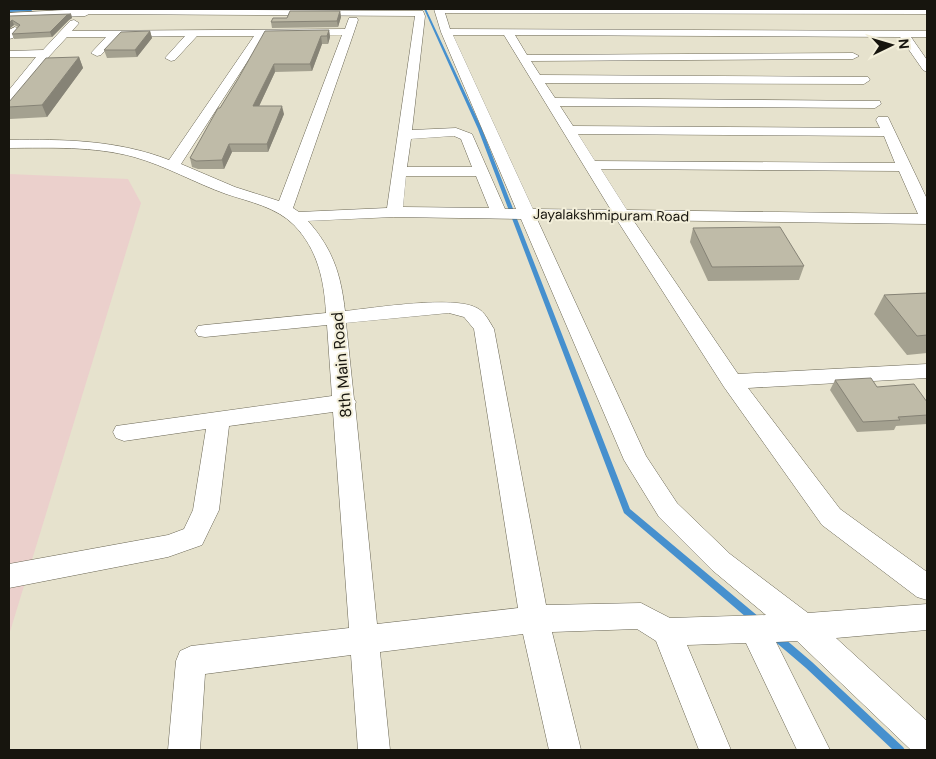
<svg xmlns="http://www.w3.org/2000/svg" width="936" height="759" font-family="'DM Sans',sans-serif">
	<rect width="100%" height="100%" fill="#e6e2cd"/>
	<path fill="#ebd0cc" d="M 9,174 L 128,179 L 141,203 L 9,635 Z"/>
	<g fill="none" stroke-linecap="round" stroke-linejoin="round">
		<path fill="#4690ce" fill-rule="evenodd" d="M 31,9 L 32,11 L 9,12 L 9,10 Z
			M 424,9 L 426,9 L 482,129 L 630,509 L 759,617 L 760,620 L 759,623 L 756,624 L 753,623 L 624,513 L 478,129 Z
			M 775,632 L 778,633 L 812,662 L 903,747 L 905,750 L 893,750 L 806,668 L 772,639 L 771,636 L 772,633 Z"/>
		<g stroke="#6a6654" stroke-width="1">
			<path id="minor" d="M 84,9 L 423,11 L 425,16 L 412,130 L 456,128 L 472,134 L 505,209 L 516,209 L 441,32 L 434,9 L 927,9 L 927,14 L 445,13 L 450,29 L 927,31 L 927,37 L 911,37 L 927,60 L 927,72 L 923,70 L 900,37 L 515,35 L 527,55 L 853,53 L 859,56 L 853,59 L 531,61 L 540,75 L 868,77 L 870,80 L 864,84 L 545,83 L 555,98 L 880,101 L 881,104 L 875,108 L 560,106 L 573,126 L 880,128 L 876,120 L 878,117 L 888,117 L 927,199 L 927,224 L 633,220 L 738,374 L 927,364 L 927,378 L 748,388 L 840,509 L 927,572 L 927,600 L 917,597 L 822,525 L 724,387 L 617,220 L 537,219 L 646,456 L 677,503 L 730,554 L 808,613 L 927,604 L 927,630 L 836,638 L 927,721 L 927,750 L 911,750 L 797,641 L 776,642 L 830,750 L 797,750 L 746,643 L 687,645 L 731,750 L 699,750 L 656,641 L 637,629 L 552,632 L 581,750 L 549,750 L 523,634 L 380,652 L 390,750 L 358,750 L 351,655 L 205,674 L 200,750 L 168,750 L 176,661 L 180,651 L 191,646 L 349,628 L 333,412 L 229,426 L 219,510 L 202,545 L 168,557 L 9,588 L 9,564 L 168,535 L 184,529 L 193,510 L 206,429 L 124,441 L 116,438 L 113,432 L 116,426 L 332,396 L 327,325 L 205,337 L 198,336 L 195,331 L 198,326 L 205,325 L 326,313 C 324,280 318,250 294,225 C 276,207 250,202 226,194 C 195,183 166,166 134,157 C 94,146 50,148 9,148 L 9,140 C 63,139 118,140 169,160 L 254,36 L 197,36 L 175,60 L 171,61 L 165,58 L 185,36 L 118,37 L 101,55 L 97,56 L 91,53 L 106,37 L 67,37 L 31,76 L 13,101 L 9,102 L 9,90 L 36,57 L 9,57 L 9,51 L 43,50 L 70,21 L 74,20 L 79,23 L 72,31 L 345,29 L 349,18 L 357,18 L 358,20 L 354,32 L 293,208 L 299,212 L 387,208 L 415,16 L 89,14 L 85,16 L 9,19 L 9,13 ZM 342,35 L 279,201 L 235,187 L 181,164 L 264,36 ZM 453,35 L 504,35 L 611,210 L 533,209 ZM 578,134 L 884,136 L 895,163 L 595,161 ZM 454,136 L 461,139 L 472,167 L 407,167 L 411,139 ZM 601,169 L 899,171 L 918,214 L 627,210 ZM 406,176 L 476,176 L 489,208 L 403,207 ZM 394,217 L 521,219 L 624,460 L 659,517 L 712,570 L 766,615 L 670,618 L 641,603 L 546,605 L 494,329 C 489,321 485,312 477,308 C 454,295 374,308 345,311 C 341,275 333,249 308,221 ZM 449,313 L 464,317 L 474,329 L 518,608 L 377,624 L 355,404 L 356,402 L 354,399 L 346,323 Z
				M 15,27 L 20,30 L 13,38 L 9,39 L 9,30 Z"/>
		</g>
		<use href="#minor" fill="#fff" fill-rule="evenodd"/>
	</g>
	<path fill="#a4a190" d="M 24,9 L 53,9 L 25,10 Z
		M 340,11 L 341,17 L 338,27 L 272,28 L 271,22 L 287,18 Z
		M 71,14 L 72,18 L 69,20 L 52,37 L 14,39 L 12,34 L 18,27 L 14,25 L 9,29 L 9,16 Z
		M 329,30 L 330,37 L 328,44 L 322,44 L 312,71 L 275,72 L 259,106 L 284,114 L 268,152 L 232,152 L 224,169 L 198,169 L 192,167 L 190,158 L 238,79 Z
		M 150,31 L 152,38 L 137,57 L 107,58 L 104,50 Z
		M 79,57 L 83,68 L 47,117 L 10,119 L 9,116 L 9,102 Z
		M 693,228 L 804,266 L 799,280 L 708,281 L 690,242 Z
		M 927,293 L 927,353 L 907,355 L 874,314 L 884,295 Z
		M 835,380 L 877,387 L 927,402 L 927,424 L 896,426 L 894,430 L 857,432 L 830,390 Z"/>
	<path fill="#868376" d="M 340,11 L 341,17 L 338,27 L 337,21 Z
		M 71,14 L 72,18 L 69,20 L 52,37 L 50,32 L 67,15 Z
		M 12,20 L 14,25 L 9,29 L 9,23 Z
		M 329,30 L 330,37 L 328,44 L 327,36 Z
		M 150,31 L 152,38 L 137,57 L 135,50 Z
		M 321,36 L 322,44 L 312,71 L 310,64 Z
		M 79,57 L 83,68 L 47,117 L 42,105 Z
		M 274,64 L 275,72 L 255,115 L 253,106 Z
		M 282,106 L 284,114 L 268,152 L 267,144 Z
		M 229,144 L 232,152 L 224,169 L 222,160 Z"/>
	<path fill="#bfbba8" stroke="#868376" d="M 290,11 L 340,11 L 337,21 L 271,22 L 273,18 L 287,18 Z
		M 71,14 L 67,15 L 50,32 L 12,34 L 20,25 L 12,20 L 9,23 L 9,16 Z
		M 329,30 L 327,36 L 321,36 L 310,64 L 274,64 L 253,106 L 282,106 L 267,144 L 229,144 L 222,160 L 196,161 L 190,158 L 218,108 L 220,108 L 238,79 L 265,31 Z
		M 150,31 L 135,50 L 104,50 L 121,32 Z
		M 79,57 L 42,105 L 9,107 L 9,102 L 46,58 Z
		M 780,227 L 804,266 L 712,267 L 693,228 Z
		M 927,293 L 927,335 L 917,336 L 884,295 Z
		M 871,378 L 877,387 L 914,384 L 927,402 L 927,415 L 898,417 L 900,420 L 863,422 L 835,380 Z"/>
	<g text-anchor="middle" stroke-width="4" stroke-linejoin="round" paint-order="stroke">
		<g font-size="14" fill="#17150e" stroke="#f3efda">
			<text transform="translate(611 215) rotate(1)" y="5">Jayalakshmipuram Road</text>
		</g>
		<g font-size="16" fill="#17150e" stroke="#f3efda">
			<text transform="translate(341 365) rotate(-95)" y="6">8th Main Road</text>
		</g>
	</g>
	<rect width="936" height="759" fill="none" stroke="#17150e" stroke-width="20"/>
	<g transform="translate(891 45) rotate(85)" stroke="#f3efda" stroke-width="4" paint-order="stroke">
	<path d="M0-4L9 19L0 12L-9 19Z" fill="#17150e"/>
	<text y="-8" font-size="14" font-weight="bold" text-anchor="middle" fill="#17150e">N</text>
	</g>
</svg>
